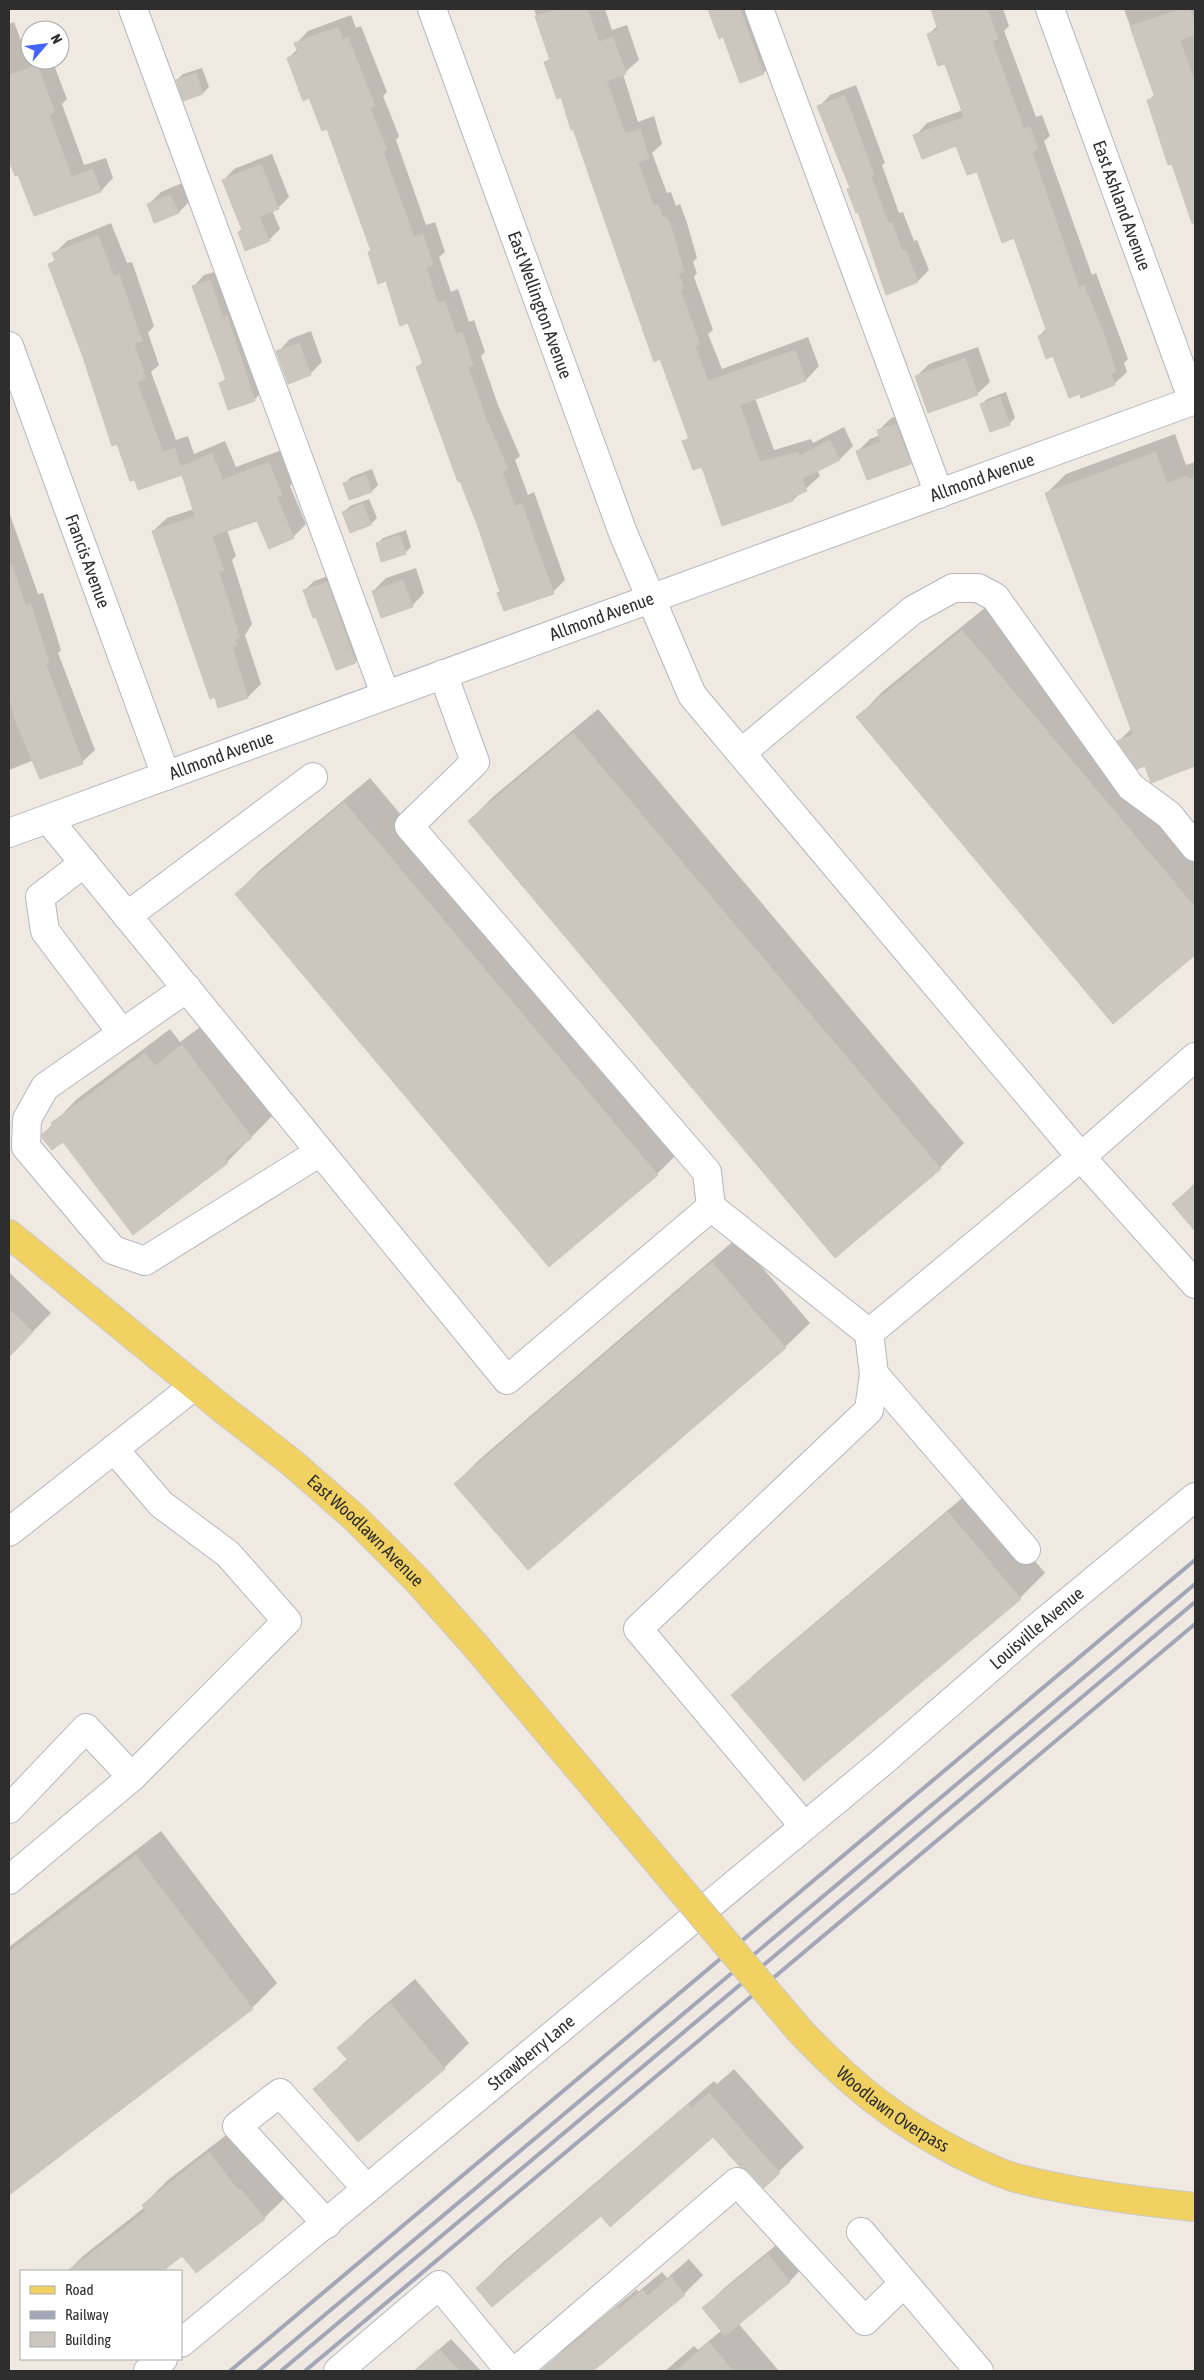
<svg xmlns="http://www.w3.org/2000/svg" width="1204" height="2380" font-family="'Asap Condensed',sans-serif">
	<rect width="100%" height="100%" fill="#efe9e1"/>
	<path fill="#0003" d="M 534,9 L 605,9 L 612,30 L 627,25 L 639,60 L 623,74 L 638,122 L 654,116 L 662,144 L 652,153 L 667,193 L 671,192 L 676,206 L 680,204 L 687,223 L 697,258 L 693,262 L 697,273 L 694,277 L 713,330 L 708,334 L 722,369 L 808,337 L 819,366 L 806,380 L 755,398 L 774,450 L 811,439 L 813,443 L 844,427 L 853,446 L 840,459 L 817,470 L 820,476 L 793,500 L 704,469 L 684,442 L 690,436 L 562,96 L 546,62 L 550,58 Z
		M 709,9 L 753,9 L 774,63 L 763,73 L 724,35 L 719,37 Z
		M 932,9 L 1003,9 L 1009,26 L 1004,31 L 1012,52 L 1036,117 L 1042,115 L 1050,136 L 1044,141 L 1092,275 L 1096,273 L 1128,359 L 1124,363 L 1127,372 L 1114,384 L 1054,355 L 1039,336 L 1047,328 L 1015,237 L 978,170 L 956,145 L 915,136 L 927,123 L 963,110 L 945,63 L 928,35 L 938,25 Z
		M 1124,9 L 1195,9 L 1195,227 L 1148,101 L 1155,94 Z
		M 351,15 L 356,28 L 361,26 L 387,92 L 383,96 L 399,136 L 396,140 L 426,225 L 435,222 L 445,252 L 439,257 L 451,292 L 458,289 L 469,322 L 474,320 L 485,352 L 481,356 L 498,405 L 520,456 L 515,460 L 528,495 L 534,492 L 565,580 L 553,592 L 499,593 L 501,590 L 478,524 L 417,367 L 423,362 L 409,321 L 387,279 L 369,253 L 372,250 L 328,127 L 288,58 L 298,49 L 296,44 L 308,31 Z
		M 14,22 L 29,61 L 52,60 L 67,99 L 62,104 L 84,165 L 106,158 L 113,178 L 101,191 L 34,215 L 19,173 L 15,175 L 9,157 L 9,24 Z
		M 202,68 L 209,87 L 203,93 L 184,99 L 177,80 L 183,74 Z
		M 856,85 L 885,163 L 882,165 L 899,213 L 903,212 L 914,241 L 917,240 L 929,270 L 918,281 L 887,293 L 859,211 L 848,190 L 851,187 L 819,107 L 830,95 Z
		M 272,154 L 289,197 L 278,208 L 272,210 L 280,229 L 269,240 L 239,232 L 242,229 L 223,181 L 234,169 Z
		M 182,183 L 191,200 L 179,212 L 155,221 L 148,205 L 161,192 Z
		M 111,223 L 127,263 L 132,262 L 154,326 L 148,333 L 159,365 L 151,372 L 176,440 L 188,436 L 194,454 L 225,441 L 236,467 L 282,450 L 294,481 L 290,486 L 306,524 L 293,537 L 258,519 L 227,530 L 236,556 L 232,560 L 252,624 L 245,635 L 261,684 L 248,697 L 153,531 L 167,518 L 194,509 L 183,474 L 139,489 L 84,357 L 50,265 L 56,259 L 54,254 L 67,241 Z
		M 221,270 L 265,389 L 254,400 L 221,383 L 227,377 L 193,287 L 204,275 Z
		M 311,331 L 322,362 L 310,374 L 278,352 L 290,339 Z
		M 978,347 L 990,382 L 977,394 L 917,376 L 929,364 Z
		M 1006,392 L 1015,418 L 1009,424 L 981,405 L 987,399 Z
		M 909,412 L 923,450 L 911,463 L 857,452 L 870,439 L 880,435 L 878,431 L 891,418 Z
		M 1175,434 L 1186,465 L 1195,462 L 1195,765 L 1152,781 L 1145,765 L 1119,741 L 1132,728 L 1047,493 L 1066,474 Z
		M 372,469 L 378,485 L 372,491 L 345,483 L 351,477 Z
		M 369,499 L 377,518 L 371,524 L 344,512 L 350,506 Z
		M 9,512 L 38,594 L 43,593 L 61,650 L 58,653 L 95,750 L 82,762 L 40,777 L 34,760 L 9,770 Z
		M 406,530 L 411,547 L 405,553 L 377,544 L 383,538 Z
		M 416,568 L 424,593 L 412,606 L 373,591 L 386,578 Z
		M 337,573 L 365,652 L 355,662 L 317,615 L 304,591 L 314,581 Z
		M 987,606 L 1195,853 L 1195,953 L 1113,1022 L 858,717 L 882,692 Z
		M 598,709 L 964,1143 L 940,1168 L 469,821 L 494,796 Z
		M 370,778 L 682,1149 L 657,1174 L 549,1265 L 236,894 L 261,869 Z
		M 207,1022 L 276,1112 L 227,1162 L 63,1140 L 43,1134 L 77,1099 L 170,1029 L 180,1042 Z
		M 1195,1183 L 1195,1229 L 1174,1204 Z
		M 737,1238 L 810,1323 L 785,1347 L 455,1484 L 480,1459 Z
		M 9,1272 L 51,1313 L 9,1356 Z
		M 974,1488 L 1045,1573 L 1020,1598 L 733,1695 L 758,1671 Z
		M 161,1831 L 277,1983 L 252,2008 L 9,2193 L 9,1947 Z
		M 415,1979 L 469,2043 L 444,2068 L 358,2140 L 315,2090 L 348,2058 L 339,2048 L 364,2023 Z
		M 734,2069 L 804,2147 L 764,2186 L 713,2135 L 601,2215 L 477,2288 L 502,2263 L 714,2081 L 717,2084 Z
		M 234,2129 L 289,2194 L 264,2218 L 183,2254 L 161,2271 L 68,2271 L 83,2256 L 145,2207 L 143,2205 L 168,2180 Z
		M 787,2236 L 808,2262 L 790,2281 L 738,2323 L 779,2371 L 665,2371 L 694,2346 L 698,2350 L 722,2330 L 704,2308 L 723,2289 Z
		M 689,2259 L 703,2275 L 684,2294 L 591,2371 L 549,2371 L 546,2368 L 564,2349 L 637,2289 L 638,2292 L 662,2272 L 667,2278 Z
		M 451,2339 L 481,2371 L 415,2371 Z"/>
	<path fill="#cbc7bf" stroke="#cbc5ba" d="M 557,9 L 587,9 L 599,42 L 613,37 L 626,74 L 607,81 L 625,134 L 640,129 L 649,158 L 638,162 L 654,206 L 658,205 L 663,218 L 667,217 L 674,236 L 684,272 L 679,274 L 684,288 L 680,289 L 700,344 L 695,346 L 708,381 L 795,350 L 806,381 L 740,405 L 760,462 L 798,452 L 799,456 L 830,440 L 840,460 L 802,479 L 807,491 L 792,497 L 793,501 L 722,526 L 703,470 L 701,467 L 693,470 L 682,441 L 689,439 L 660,359 L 654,362 L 573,129 L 571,130 L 561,97 L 557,99 L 544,62 L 550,60 L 535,16 Z
		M 708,9 L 740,9 L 764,74 L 740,83 L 723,37 L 719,39 Z
		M 931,9 L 987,9 L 998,39 L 992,41 L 1024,129 L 1030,126 L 1038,149 L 1032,152 L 1079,287 L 1084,285 L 1104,334 L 1116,372 L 1111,374 L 1115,385 L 1081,398 L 1080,394 L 1069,398 L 1053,356 L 1046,359 L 1038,336 L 1047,332 L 1014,238 L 1002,243 L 977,172 L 967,175 L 956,146 L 922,159 L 913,135 L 964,117 L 945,64 L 938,66 L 927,34 L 938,30 Z
		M 1181,9 L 1190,9 L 1195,24 L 1195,35 L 1180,40 L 1195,82 L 1195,223 L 1192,223 L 1172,164 L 1168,165 L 1147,100 L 1155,98 L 1130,26 Z
		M 338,27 L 343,39 L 348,37 L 375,106 L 370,108 L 387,150 L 383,151 L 414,237 L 423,234 L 433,265 L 426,267 L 438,303 L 445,301 L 456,334 L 462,332 L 473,365 L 468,367 L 486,418 L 508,469 L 502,471 L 515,506 L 522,504 L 554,594 L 504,611 L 497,593 L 500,592 L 477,524 L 460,481 L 458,482 L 416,367 L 423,364 L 408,323 L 400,326 L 386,281 L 378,284 L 368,252 L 371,251 L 327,129 L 322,131 L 309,98 L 303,101 L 287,58 L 298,53 L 294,43 Z
		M 37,65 L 55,112 L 49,115 L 72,177 L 93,169 L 101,192 L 34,216 L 18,175 L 15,176 L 9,160 L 9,75 Z
		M 196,73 L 203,94 L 183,101 L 176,80 Z
		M 845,95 L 874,175 L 871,176 L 888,223 L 892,222 L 902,251 L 906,250 L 918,282 L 886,295 L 858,212 L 856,213 L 847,189 L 850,188 L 817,106 Z
		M 261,164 L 279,209 L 259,217 L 270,241 L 245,251 L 238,232 L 242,230 L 222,180 Z
		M 170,195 L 179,213 L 154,223 L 147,204 Z
		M 98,235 L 114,276 L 119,274 L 142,341 L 134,343 L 146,379 L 137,382 L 163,452 L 175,448 L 181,467 L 212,453 L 223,480 L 269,462 L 282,495 L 277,497 L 294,538 L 269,549 L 257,521 L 212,536 L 224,570 L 219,572 L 240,638 L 235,640 L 237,645 L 232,646 L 248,698 L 218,708 L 215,697 L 210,699 L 152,531 L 195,516 L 182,475 L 138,490 L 135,480 L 130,481 L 117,444 L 112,446 L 83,357 L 48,264 L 55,261 L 52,253 Z
		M 210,280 L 223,317 L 227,315 L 255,401 L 228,410 L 219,383 L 226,380 L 192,286 Z
		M 299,343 L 311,375 L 288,384 L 276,351 Z
		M 965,358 L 978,395 L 928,413 L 915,376 Z
		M 1000,397 L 1010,425 L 990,432 L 980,404 Z
		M 896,424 L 911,464 L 867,480 L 856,451 L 881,442 L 877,430 Z
		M 1156,452 L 1167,483 L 1187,476 L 1190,479 L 1195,477 L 1195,766 L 1151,783 L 1145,766 L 1137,769 L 1117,741 L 1133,735 L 1045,493 Z
		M 366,475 L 372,492 L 349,500 L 343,483 Z
		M 363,504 L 371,525 L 350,533 L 342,512 Z
		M 400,535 L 406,554 L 381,562 L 376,543 Z
		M 9,565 L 12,565 L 26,606 L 31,604 L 49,663 L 46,664 L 83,764 L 40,779 L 17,725 L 9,698 Z
		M 403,580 L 413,607 L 381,618 L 372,591 Z
		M 327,582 L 356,663 L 336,670 L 316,617 L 313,618 L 303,590 Z
		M 962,630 L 1195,907 L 1195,955 L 1113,1024 L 856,717 Z
		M 573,733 L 941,1169 L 835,1258 L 468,821 Z
		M 344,802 L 658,1175 L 549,1267 L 235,894 Z
		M 182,1045 L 252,1138 L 225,1158 L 228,1163 L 133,1235 L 63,1142 L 52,1150 L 42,1138 L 42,1134 L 53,1126 L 51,1123 L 145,1053 L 155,1066 Z
		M 1195,1185 L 1195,1231 L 1172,1204 Z
		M 712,1262 L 786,1348 L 528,1570 L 454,1484 Z
		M 9,1309 L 33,1332 L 9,1357 Z
		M 948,1512 L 1021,1599 L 804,1781 L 731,1695 Z
		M 136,1855 L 253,2009 L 9,2195 L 9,1952 Z
		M 390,2003 L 445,2069 L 358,2142 L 313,2089 L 348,2060 L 337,2048 Z
		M 709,2093 L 780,2173 L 764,2188 L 748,2171 L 740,2167 L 713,2137 L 610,2227 L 601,2216 L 492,2307 L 476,2288 L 688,2104 L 691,2108 Z
		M 209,2152 L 238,2190 L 241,2189 L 265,2219 L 196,2273 L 182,2256 L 163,2271 L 68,2271 L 146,2211 L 142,2205 Z
		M 768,2254 L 790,2282 L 725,2336 L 702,2308 Z
		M 670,2276 L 685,2295 L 593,2371 L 540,2371 L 617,2307 L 619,2309 L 642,2290 L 648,2296 Z
		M 709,2342 L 733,2371 L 676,2371 Z
		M 439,2349 L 460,2371 L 414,2371 Z"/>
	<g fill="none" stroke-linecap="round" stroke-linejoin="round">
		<g stroke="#b4b7c1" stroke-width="30">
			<g id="minor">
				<path d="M 133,9 L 385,694"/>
				<path id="s1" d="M 432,9 L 623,533 L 692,695 L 1081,1157 L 869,1333 L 711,1207"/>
				<path d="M 759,9 L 939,494"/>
				<path id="s2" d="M 1050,9 L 1193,401"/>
				<path id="s3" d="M 9,346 L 166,776"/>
				<path d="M 741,753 L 913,610 L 953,588 L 978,588 L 995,597 L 1131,787 L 1169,815 L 1195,847"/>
				<path d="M 48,819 L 507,1380 L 711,1207 L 707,1172 L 409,826 L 475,762 L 443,674"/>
				<path id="s4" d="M 9,833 L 1195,400"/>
				<path d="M 84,863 L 40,897 L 45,931 L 122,1033"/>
				<path d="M 127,916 L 313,777"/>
				<path d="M 187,988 L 45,1087 L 27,1119 L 26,1147 L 113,1250 L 145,1261 L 320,1152"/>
				<path d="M 1195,1057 L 1081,1157 L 1195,1284"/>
				<path d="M 874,1374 L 1026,1550"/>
				<path d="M 9,1532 L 194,1386"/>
				<path d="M 9,1809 L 86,1728 L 132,1777"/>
				<path d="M 804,1826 L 638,1629 L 869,1410 L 874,1374 L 869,1333"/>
				<path d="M 9,1880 L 132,1777 L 287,1621 L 228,1554 L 161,1504 L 114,1449"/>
				<path d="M 327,2224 L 237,2126 L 280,2093 L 367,2189"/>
				<path d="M 861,2232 L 979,2371"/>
				<path id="s5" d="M 181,2343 L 881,1763 L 1028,1635 L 1195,1497"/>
				<path d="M 148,2371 L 163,2359"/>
				<path d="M 338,2371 L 439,2285 L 510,2371"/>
				<path d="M 516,2371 L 737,2182 L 865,2321 L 904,2283"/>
			</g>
		</g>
		<g stroke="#c9c9c9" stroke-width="30">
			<g id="major">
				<path id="s6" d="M 9,1234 L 224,1410 L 291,1462 L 355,1518 L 417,1580 L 474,1644 L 671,1878"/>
				<path id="s7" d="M 800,2031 C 850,2084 895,2121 960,2154 C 978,2163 997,2173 1016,2178 C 1074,2193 1136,2201 1195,2207"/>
			</g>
		</g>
		<use href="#minor" stroke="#fff" stroke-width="28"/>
		<use href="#major" stroke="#f2d163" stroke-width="28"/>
		<path stroke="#a3a6b8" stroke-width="4" d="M 230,2371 L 1195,1560
			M 258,2371 L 1195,1584
			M 281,2371 L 1195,1602
			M 305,2371 L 1195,1624"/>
		<g stroke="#c9c9c9" stroke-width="30" stroke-linecap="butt">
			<path id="major-bridge" d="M 671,1878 L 800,2031"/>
		</g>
		<use href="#major-bridge" stroke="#f2d163" stroke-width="28"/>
	</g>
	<g text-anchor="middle" stroke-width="4" stroke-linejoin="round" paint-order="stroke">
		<g font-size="18" fill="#2e2e2e" stroke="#fff">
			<text dy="6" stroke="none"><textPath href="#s2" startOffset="209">East Ashland Avenue</textPath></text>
			<text dy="6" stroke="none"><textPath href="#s1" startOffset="315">East Wellington Avenue</textPath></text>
			<text dy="6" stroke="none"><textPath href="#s4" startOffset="1036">Allmond Avenue</textPath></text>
			<text dy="6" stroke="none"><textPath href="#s3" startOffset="229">Francis Avenue</textPath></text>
			<text dy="6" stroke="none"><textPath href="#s4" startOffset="631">Allmond Avenue</textPath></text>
			<text dy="6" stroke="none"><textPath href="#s4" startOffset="226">Allmond Avenue</textPath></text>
			<text dy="6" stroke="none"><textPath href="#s6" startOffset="464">East Woodlawn Avenue</textPath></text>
			<text dy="6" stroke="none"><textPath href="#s5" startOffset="1115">Louisville Avenue</textPath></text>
			<text dy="6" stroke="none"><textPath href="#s5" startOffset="455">Strawberry Lane</textPath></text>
			<text dy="6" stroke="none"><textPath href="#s7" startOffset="122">Woodlawn Overpass</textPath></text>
		</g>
	</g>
	<rect width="1204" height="2380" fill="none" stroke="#2e2e2e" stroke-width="20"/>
	<rect x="20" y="2270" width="162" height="90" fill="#ffffff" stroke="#ababab"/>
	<rect x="30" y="2286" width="25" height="8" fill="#f2d163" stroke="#ababab"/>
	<text x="65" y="2295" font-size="15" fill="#2e2e2e">Road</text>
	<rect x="30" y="2311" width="25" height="8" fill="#a3a6b8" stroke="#ababab"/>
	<text x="65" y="2320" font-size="15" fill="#2e2e2e">Railway</text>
	<rect x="30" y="2332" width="25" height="15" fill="#cbc7bf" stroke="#ababab"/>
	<text x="65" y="2345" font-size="15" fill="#2e2e2e">Building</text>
	<g transform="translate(45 45) rotate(62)"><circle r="24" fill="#ffffff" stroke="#ababab"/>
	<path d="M0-4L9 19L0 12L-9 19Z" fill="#4264fb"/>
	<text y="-8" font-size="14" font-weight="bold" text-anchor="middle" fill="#2e2e2e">N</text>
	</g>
</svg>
